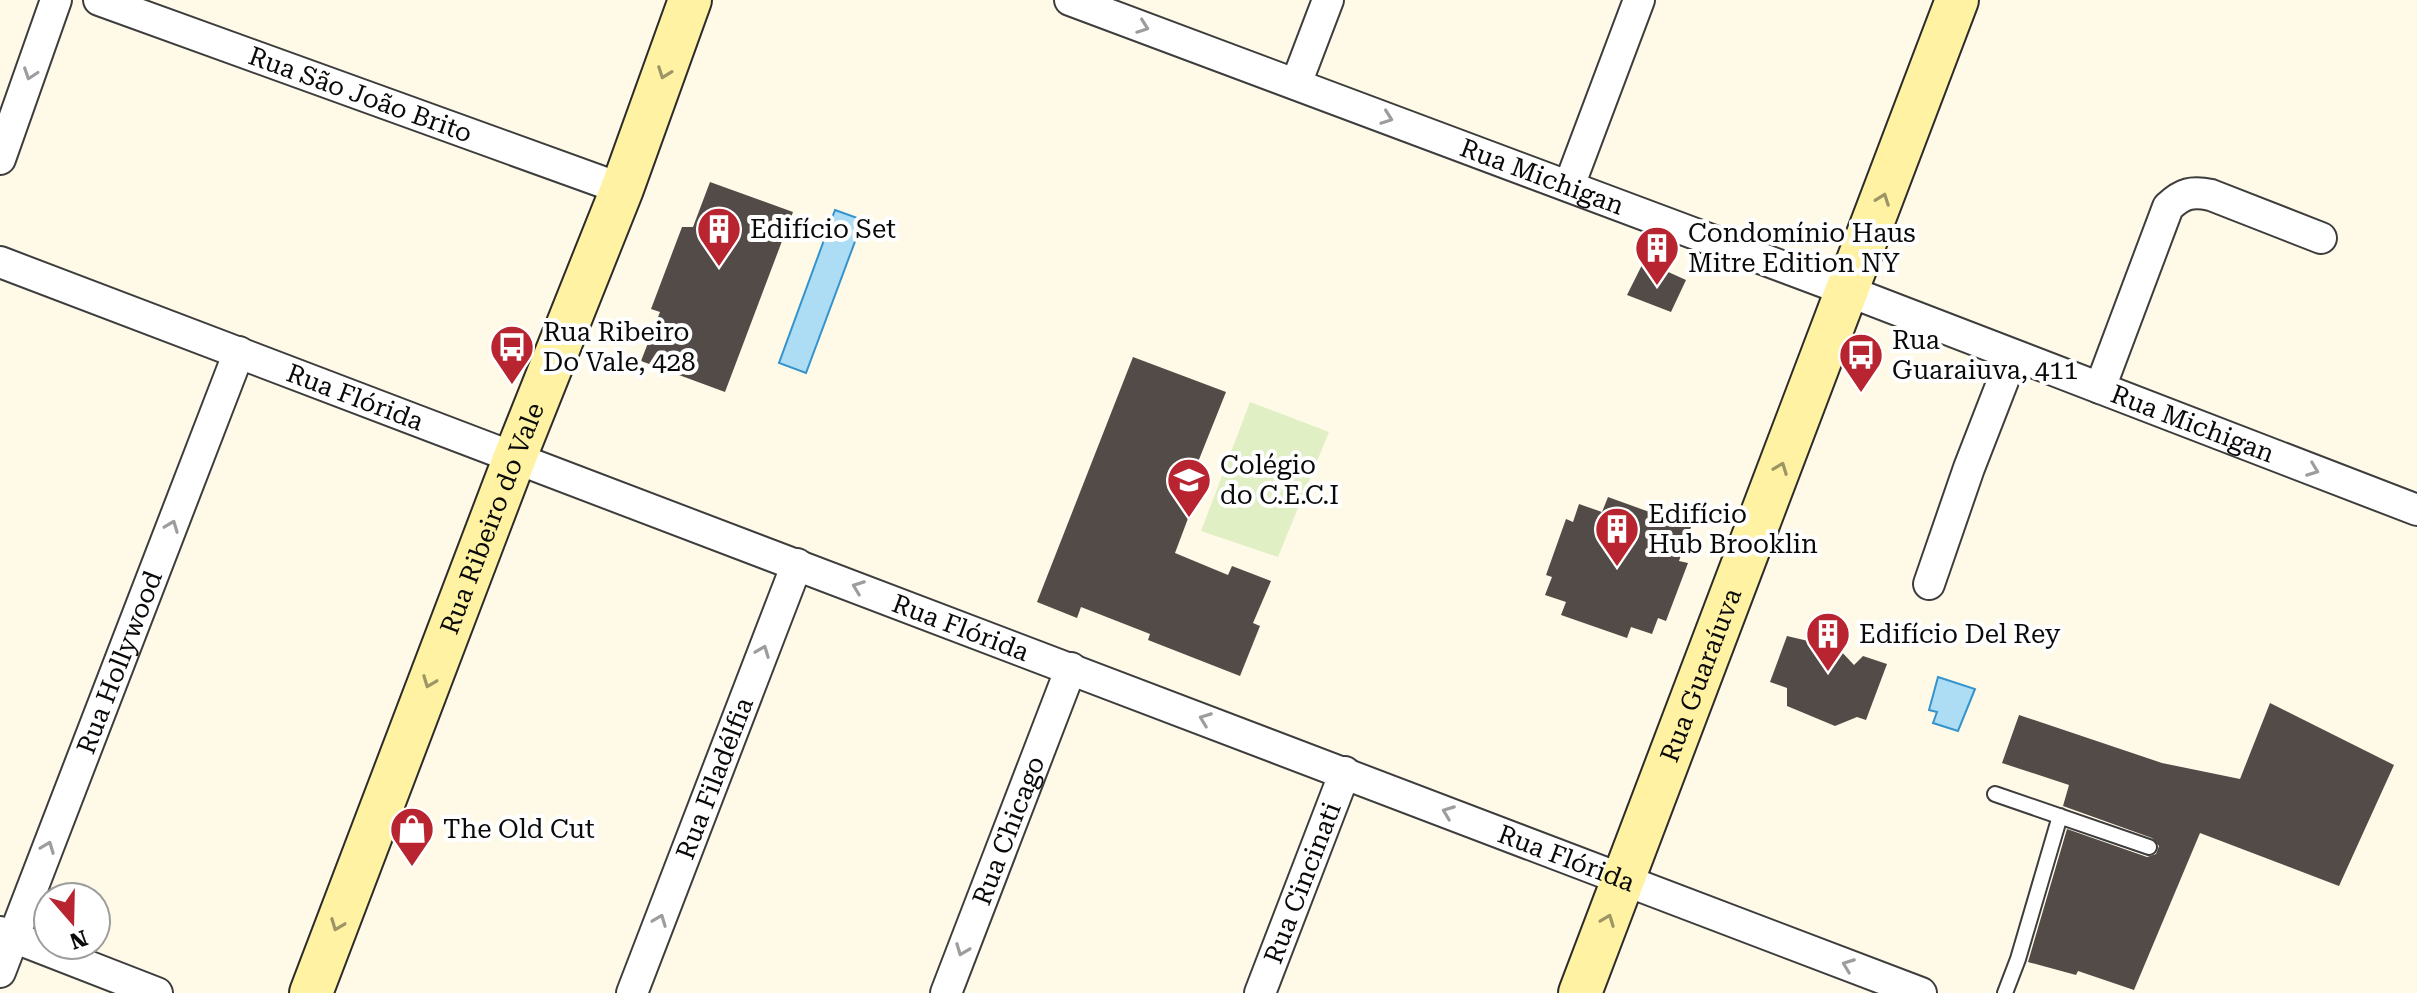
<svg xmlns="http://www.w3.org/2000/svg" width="2417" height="993" font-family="'Roboto Serif',serif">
	<rect width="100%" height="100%" fill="#fffae8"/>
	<path fill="#e1efc4" d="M 1250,402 L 1329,432 L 1278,557 L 1201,531 Z"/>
	<path fill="#addcf5" stroke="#3593cc" stroke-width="2" d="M 835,210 L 863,220 L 806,373 L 779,363 Z
		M 1938,677 L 1975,689 L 1958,731 L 1933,723 L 1937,712 L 1929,710 Z"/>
	<path fill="#534b47" d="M 710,182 L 793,212 L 725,392 L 641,361 L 660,312 L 651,309 L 682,227 L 693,227 Z
		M 1644,261 L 1686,280 L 1671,312 L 1627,295 Z
		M 1133,357 L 1226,392 L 1194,472 L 1204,476 L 1175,553 L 1228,575 L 1232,566 L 1271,581 L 1253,623 L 1260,626 L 1240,676 L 1148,640 L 1150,634 L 1081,607 L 1077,618 L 1037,602 Z
		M 1608,497 L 1691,527 L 1679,561 L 1688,563 L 1666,621 L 1658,618 L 1652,634 L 1631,627 L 1627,638 L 1561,615 L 1566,602 L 1545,595 L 1552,577 L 1546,575 L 1566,519 L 1573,522 L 1579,504 L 1602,512 Z
		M 1787,636 L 1838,648 L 1854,665 L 1863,656 L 1887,664 L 1866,720 L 1857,717 L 1835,726 L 1787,706 L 1787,688 L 1770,682 Z
		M 2270,703 L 2394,765 L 2339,886 L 2200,833 L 2134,990 L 2078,971 L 2076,975 L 2028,962 L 2067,829 L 2147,857 L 2156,854 L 2159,846 L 2152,838 L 2063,806 L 2069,785 L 2002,763 L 2019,715 L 2162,763 L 2240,779 Z"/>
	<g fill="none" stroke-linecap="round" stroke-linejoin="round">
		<g stroke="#3d3d3d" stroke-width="18">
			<path id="lane" d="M 1995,794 L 2149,847
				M 2005,993 L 2018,959 L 2060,816"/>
		</g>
		<g stroke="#3d3d3d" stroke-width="34">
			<g id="street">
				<path id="s1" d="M 99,0 L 622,189"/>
				<path id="s2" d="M 1070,0 L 1848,291 L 2417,510"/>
				<path d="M 1296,84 L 1328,0"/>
				<path d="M 0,159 L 56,0"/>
				<path d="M 1569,186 L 1639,0"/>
				<path id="s3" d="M 0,262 L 1921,993"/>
				<path d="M 2100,388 L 2168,207 C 2183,193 2192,191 2211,195 L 2321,238"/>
				<path d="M 1929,584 L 1969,468 L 2013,355"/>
				<path d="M 0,932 L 157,993"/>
				<path id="s4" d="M 0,972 L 239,352"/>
				<path id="s5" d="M 632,993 L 797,564"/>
				<path id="s6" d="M 946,993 L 1071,668"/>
				<path id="s7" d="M 1260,993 L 1345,772"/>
			</g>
		</g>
		<g stroke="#2c2c2c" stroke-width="46">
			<g id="secondary">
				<path id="s8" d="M 311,993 L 515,457 L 622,189 L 690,0"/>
				<path id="s9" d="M 1580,993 L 1957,0"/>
			</g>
		</g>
		<use href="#lane" stroke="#fff" stroke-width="14"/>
		<use href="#street" stroke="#fff" stroke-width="30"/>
		<use href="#secondary" stroke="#fff2a3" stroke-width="42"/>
	</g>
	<defs><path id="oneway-chevron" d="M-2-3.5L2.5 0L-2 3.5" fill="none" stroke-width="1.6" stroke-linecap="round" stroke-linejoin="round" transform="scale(2)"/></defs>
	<g stroke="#9d9d9d">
		<use href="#oneway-chevron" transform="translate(1143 27) rotate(20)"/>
		<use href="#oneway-chevron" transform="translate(30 74) rotate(109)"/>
		<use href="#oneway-chevron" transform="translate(1387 118) rotate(20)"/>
		<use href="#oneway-chevron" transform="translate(2313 470) rotate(21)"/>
		<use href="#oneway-chevron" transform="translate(172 526) rotate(-69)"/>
		<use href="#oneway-chevron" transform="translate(858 587) rotate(-159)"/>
		<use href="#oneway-chevron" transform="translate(763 651) rotate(-69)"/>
		<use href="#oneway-chevron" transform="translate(1205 719) rotate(-159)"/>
		<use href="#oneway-chevron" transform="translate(1448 812) rotate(-159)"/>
		<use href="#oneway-chevron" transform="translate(48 847) rotate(-69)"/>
		<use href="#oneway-chevron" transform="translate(660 920) rotate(-69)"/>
		<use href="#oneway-chevron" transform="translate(962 950) rotate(111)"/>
		<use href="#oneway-chevron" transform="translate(1848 965) rotate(-159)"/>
	</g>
	<g stroke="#9d9566">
		<use href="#oneway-chevron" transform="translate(664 73) rotate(110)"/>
		<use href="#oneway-chevron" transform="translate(1883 199) rotate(-70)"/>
		<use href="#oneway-chevron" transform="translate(1781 468) rotate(-69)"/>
		<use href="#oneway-chevron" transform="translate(429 682) rotate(111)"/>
		<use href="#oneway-chevron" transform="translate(1608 920) rotate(-69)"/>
		<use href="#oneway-chevron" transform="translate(337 925) rotate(111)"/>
	</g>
	<defs>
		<g id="building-pin" transform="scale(2.3)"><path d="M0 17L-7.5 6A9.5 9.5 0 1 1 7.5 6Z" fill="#b8242f" stroke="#fff"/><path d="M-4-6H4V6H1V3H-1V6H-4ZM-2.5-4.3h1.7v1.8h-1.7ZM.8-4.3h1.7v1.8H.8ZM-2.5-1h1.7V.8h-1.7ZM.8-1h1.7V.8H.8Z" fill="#fff"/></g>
		<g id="bus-pin" transform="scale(2.3)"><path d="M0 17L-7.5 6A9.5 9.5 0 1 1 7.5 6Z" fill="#b8242f" stroke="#fff"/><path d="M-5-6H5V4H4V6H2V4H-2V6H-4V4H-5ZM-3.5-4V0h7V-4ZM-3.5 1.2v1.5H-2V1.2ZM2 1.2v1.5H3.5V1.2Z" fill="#fff"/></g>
		<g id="school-pin" transform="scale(2.3)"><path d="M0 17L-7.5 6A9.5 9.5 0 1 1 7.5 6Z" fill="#b8242f" stroke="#fff"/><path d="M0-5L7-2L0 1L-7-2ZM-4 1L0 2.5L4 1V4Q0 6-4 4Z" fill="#fff"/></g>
		<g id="shop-pin" transform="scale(2.3)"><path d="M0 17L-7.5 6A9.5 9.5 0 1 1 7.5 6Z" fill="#b8242f" stroke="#fff"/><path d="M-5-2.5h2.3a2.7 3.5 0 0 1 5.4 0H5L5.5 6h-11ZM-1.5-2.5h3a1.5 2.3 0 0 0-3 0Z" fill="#fff"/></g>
	</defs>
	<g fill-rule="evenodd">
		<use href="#building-pin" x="719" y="229"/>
		<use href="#building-pin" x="1657" y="248"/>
		<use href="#bus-pin" x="512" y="347"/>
		<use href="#bus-pin" x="1861" y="355"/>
		<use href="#school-pin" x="1189" y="480"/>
		<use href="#building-pin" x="1617" y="529"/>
		<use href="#building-pin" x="1828" y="634"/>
		<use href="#shop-pin" x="412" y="829"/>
	</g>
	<g text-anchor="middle" stroke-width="8" stroke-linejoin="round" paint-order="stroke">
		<g font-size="26" fill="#0a0a0a" stroke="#fff">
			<text dy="9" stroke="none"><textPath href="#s1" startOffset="278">Rua São João Brito</textPath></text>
			<text dy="9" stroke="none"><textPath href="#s2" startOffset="504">Rua Michigan</textPath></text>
			<text dy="9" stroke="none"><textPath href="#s3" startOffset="380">Rua Flórida</textPath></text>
			<text dy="9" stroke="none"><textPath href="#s2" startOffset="1200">Rua Michigan</textPath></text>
			<text dy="9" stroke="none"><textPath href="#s8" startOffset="508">Rua Ribeiro do Vale</textPath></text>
			<text dy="9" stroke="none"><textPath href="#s3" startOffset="1028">Rua Flórida</textPath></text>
			<text dy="9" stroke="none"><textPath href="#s4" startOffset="332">Rua Hollywood</textPath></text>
			<text dy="9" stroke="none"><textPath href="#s9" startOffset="340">Rua Guaraíuva</textPath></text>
			<text dy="9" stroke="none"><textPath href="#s5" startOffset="230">Rua Filadélfia</textPath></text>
			<text dy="9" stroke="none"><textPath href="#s6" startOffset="174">Rua Chicago</textPath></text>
			<text dy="9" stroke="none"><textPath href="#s3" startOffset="1676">Rua Flórida</textPath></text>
			<text dy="9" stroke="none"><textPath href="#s7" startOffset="118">Rua Cincinati</textPath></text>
		</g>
		<g font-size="26" fill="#0a0a0a" stroke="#fff" text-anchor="start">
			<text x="750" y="238">Edifício Set</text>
			<text x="1688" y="242">Condomínio Haus<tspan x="1688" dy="30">Mitre Edition NY</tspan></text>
			<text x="543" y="341">Rua Ribeiro<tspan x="543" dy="30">Do Vale, 428</tspan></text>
			<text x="1892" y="349">Rua<tspan x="1892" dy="30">Guaraiuva, 411</tspan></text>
			<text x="1220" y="474">Colégio<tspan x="1220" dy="30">do C.E.C.I</tspan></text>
			<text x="1648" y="523">Edifício<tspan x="1648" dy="30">Hub Brooklin</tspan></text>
			<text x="1859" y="643">Edifício Del Rey</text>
			<text x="443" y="838">The Old Cut</text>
		</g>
	</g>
	<g transform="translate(72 921) rotate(160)"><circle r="38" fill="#ffffff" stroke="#9d9d9d" stroke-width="2"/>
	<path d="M0-6L14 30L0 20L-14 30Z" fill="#b8242f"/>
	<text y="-12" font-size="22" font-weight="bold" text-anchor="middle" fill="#0a0a0a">N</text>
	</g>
</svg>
